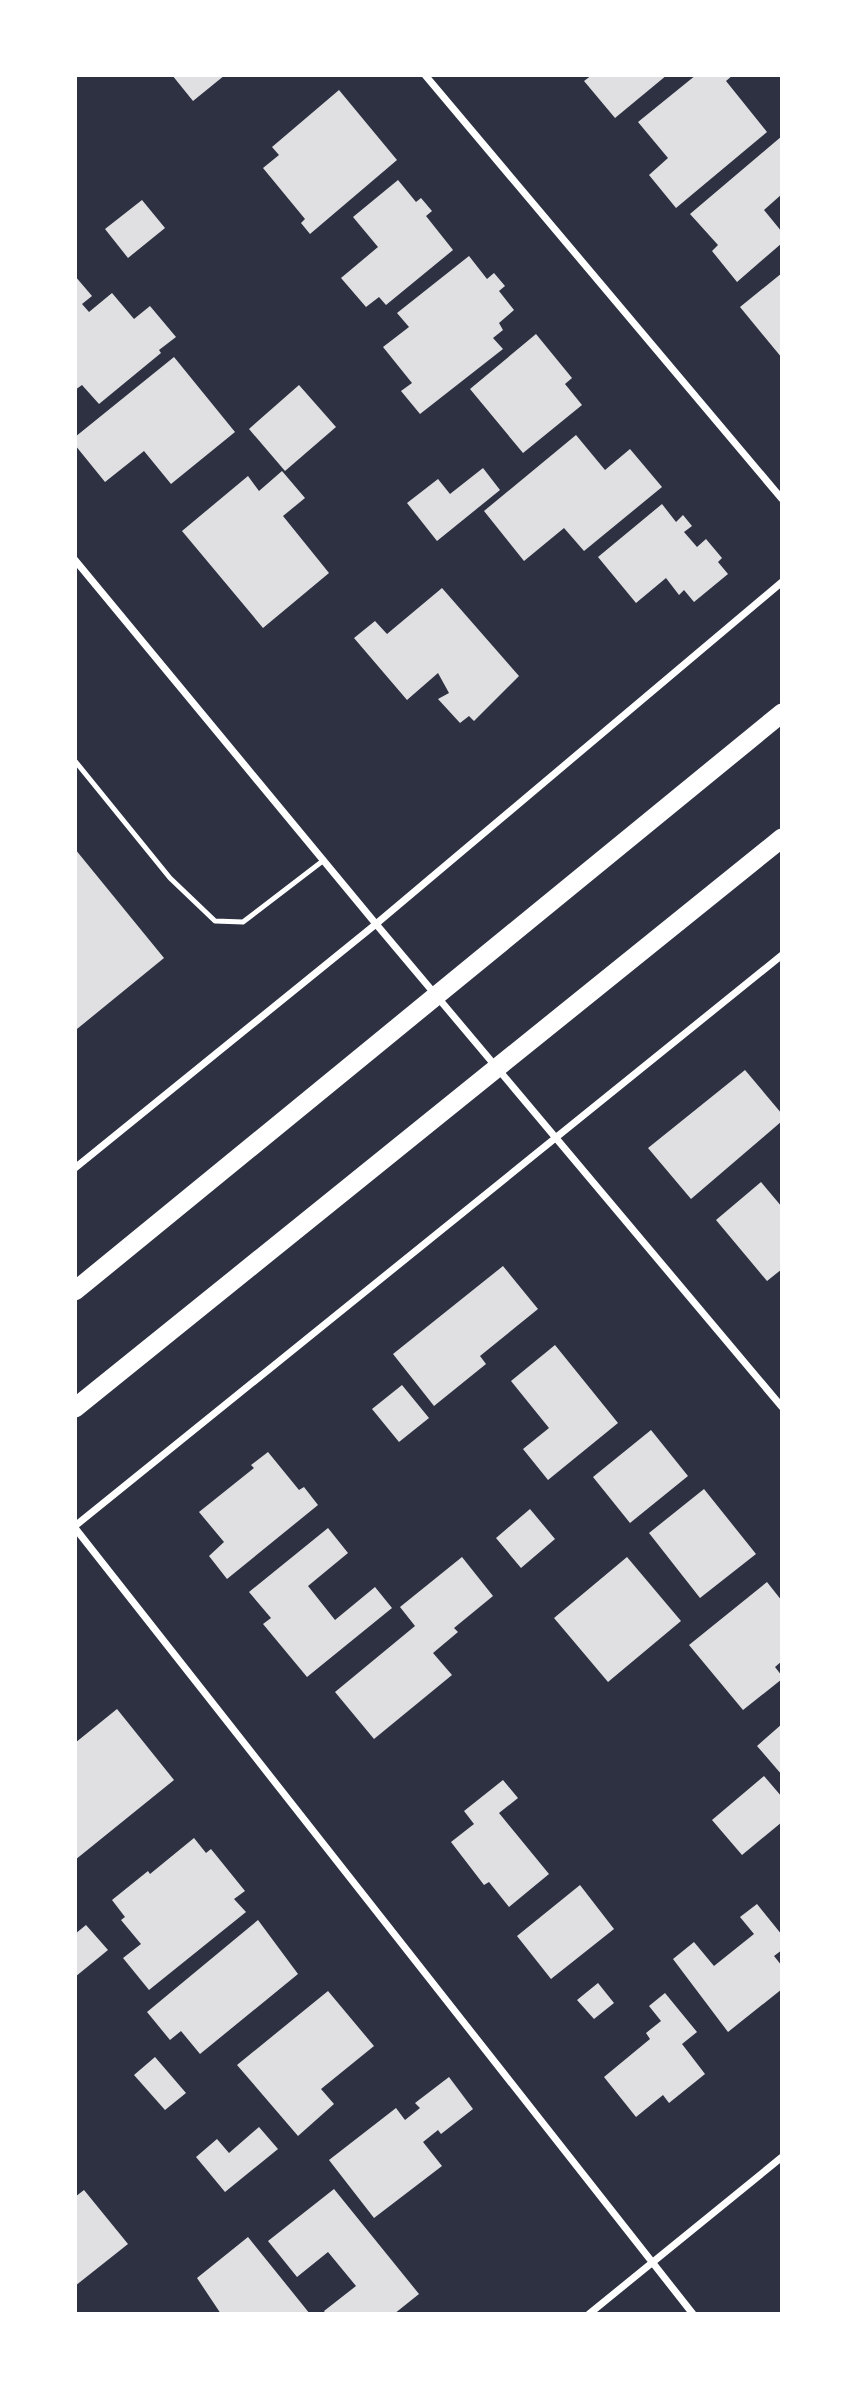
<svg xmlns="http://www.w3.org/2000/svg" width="857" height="2389" font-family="'IBM Plex Serif',serif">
	<rect width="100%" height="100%" fill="#2d3142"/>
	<path fill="#e0e0e3" d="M 172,75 L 225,75 L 193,101 Z
		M 592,75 L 667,75 L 615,118 L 584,81 Z
		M 696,75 L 733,75 L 726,81 L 767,132 L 676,208 L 649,175 L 668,158 L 638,122 Z
		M 339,90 L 397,160 L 310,234 L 301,223 L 305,219 L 263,168 L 279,155 L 272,147 Z
		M 782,136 L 782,194 L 764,210 L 782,232 L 782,243 L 737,282 L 712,251 L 718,245 L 690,214 Z
		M 398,180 L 416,202 L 421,198 L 432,211 L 426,216 L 453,250 L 386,305 L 379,297 L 366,307 L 341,278 L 378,247 L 353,217 Z
		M 142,200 L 165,228 L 128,258 L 105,229 Z
		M 469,256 L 487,279 L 494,273 L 505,286 L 499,291 L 514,310 L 499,323 L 503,330 L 493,338 L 503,349 L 420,414 L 401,391 L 412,383 L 383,347 L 409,327 L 397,313 Z
		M 782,273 L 782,358 L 740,307 Z
		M 75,276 L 92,296 L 82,304 L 89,312 L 112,293 L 134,319 L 150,306 L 176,337 L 159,350 L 161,353 L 99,404 L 82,385 L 75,390 Z
		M 536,334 L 572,378 L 565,384 L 582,405 L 523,453 L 470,389 Z
		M 174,357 L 235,432 L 171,484 L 144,451 L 105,482 L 75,445 L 75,437 Z
		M 299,385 L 336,427 L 285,471 L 249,429 Z
		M 576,435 L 605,470 L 630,449 L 662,487 L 584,551 L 564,528 L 524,561 L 484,511 Z
		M 483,468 L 500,490 L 437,541 L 407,503 L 438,479 L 450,494 Z
		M 282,471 L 305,498 L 283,516 L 329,573 L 263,628 L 182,531 L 248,476 L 259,491 Z
		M 662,504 L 676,522 L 683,515 L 692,526 L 684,532 L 697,547 L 706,539 L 722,558 L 718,562 L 728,574 L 694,602 L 684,590 L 679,595 L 666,578 L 636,603 L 598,557 Z
		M 442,588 L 519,676 L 474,721 L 469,716 L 460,723 L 438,699 L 449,693 L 438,673 L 407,700 L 354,638 L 375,621 L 387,634 Z
		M 75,849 L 164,958 L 77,1029 L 75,1026 Z
		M 745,1070 L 782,1114 L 782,1121 L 691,1199 L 648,1148 Z
		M 761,1182 L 782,1207 L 782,1269 L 767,1281 L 716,1220 Z
		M 503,1266 L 538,1309 L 480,1356 L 486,1364 L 434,1406 L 393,1354 Z
		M 555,1345 L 618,1423 L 548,1480 L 523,1449 L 549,1428 L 511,1381 Z
		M 402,1385 L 429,1418 L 399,1442 L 372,1409 Z
		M 651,1430 L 688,1476 L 630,1523 L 593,1477 Z
		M 268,1452 L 299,1490 L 304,1487 L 318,1505 L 227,1579 L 209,1556 L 224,1542 L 199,1512 L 254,1468 L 251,1465 Z
		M 704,1489 L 756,1554 L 700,1598 L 649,1533 Z
		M 530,1509 L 555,1539 L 521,1568 L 496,1538 Z
		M 328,1528 L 348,1553 L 308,1586 L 335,1620 L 375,1587 L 392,1608 L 307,1677 L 263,1624 L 271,1618 L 249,1592 Z
		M 462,1557 L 493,1596 L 454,1628 L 458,1632 L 433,1653 L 452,1675 L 374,1739 L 335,1692 L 415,1626 L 400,1607 Z
		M 627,1557 L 681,1621 L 608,1682 L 554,1618 Z
		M 767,1582 L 782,1601 L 782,1661 L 775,1667 L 782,1676 L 782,1679 L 743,1710 L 689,1645 Z
		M 117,1709 L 174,1780 L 75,1860 L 75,1743 Z
		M 782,1724 L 782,1775 L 757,1746 Z
		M 764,1776 L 782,1797 L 782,1822 L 742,1855 L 712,1820 Z
		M 503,1780 L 518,1798 L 499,1813 L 549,1874 L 509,1907 L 489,1882 L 484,1885 L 451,1842 L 474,1824 L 464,1811 Z
		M 194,1838 L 206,1853 L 211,1849 L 245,1891 L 234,1899 L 246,1912 L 149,1990 L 123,1958 L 141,1944 L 121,1920 L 125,1917 L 112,1900 L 148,1871 L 150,1874 Z
		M 580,1885 L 614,1929 L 551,1979 L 517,1936 Z
		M 757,1904 L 782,1935 L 782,1950 L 774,1956 L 782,1966 L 782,1989 L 728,2032 L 673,1959 L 694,1942 L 714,1966 L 754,1934 L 740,1917 Z
		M 258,1920 L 298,1974 L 200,2054 L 181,2031 L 170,2040 L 147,2012 Z
		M 86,1925 L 108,1950 L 75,1977 L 75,1934 Z
		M 598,1983 L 614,2003 L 594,2019 L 577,2000 Z
		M 328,1991 L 374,2046 L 321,2089 L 334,2104 L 298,2136 L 237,2065 Z
		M 665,1993 L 697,2032 L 682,2044 L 705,2074 L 669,2103 L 663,2095 L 636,2117 L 604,2077 L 650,2039 L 646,2033 L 661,2021 L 649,2006 Z
		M 155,2057 L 186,2093 L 165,2110 L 134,2075 Z
		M 449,2077 L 473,2109 L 441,2134 L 438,2130 L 423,2142 L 442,2166 L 374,2218 L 329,2160 L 396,2108 L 405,2120 L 420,2108 L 415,2103 Z
		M 259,2127 L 278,2149 L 225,2192 L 196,2157 L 217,2139 L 229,2153 Z
		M 334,2189 L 419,2294 L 394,2314 L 326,2314 L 324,2311 L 356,2286 L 328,2252 L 297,2277 L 268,2241 Z
		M 84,2190 L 128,2244 L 75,2286 L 75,2197 Z
		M 248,2237 L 310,2314 L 221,2314 L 197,2278 Z"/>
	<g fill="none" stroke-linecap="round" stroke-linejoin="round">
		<path stroke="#fff" stroke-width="5" d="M 75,761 L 170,878 L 215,921 L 243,922 L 324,860"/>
		<path stroke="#fff" stroke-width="7" d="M 425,75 L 782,499
			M 75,560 L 376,924 L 782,1407
			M 75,1168 L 376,924 L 782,582
			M 75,1526 L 782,955
			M 75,1528 L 693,2314
			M 589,2314 L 782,2157"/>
		<path stroke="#fff" stroke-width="19" d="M 75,1291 L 782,713
			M 75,1408 L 782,838"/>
	</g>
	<rect width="857" height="2389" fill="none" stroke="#ffffff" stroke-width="154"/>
</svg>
